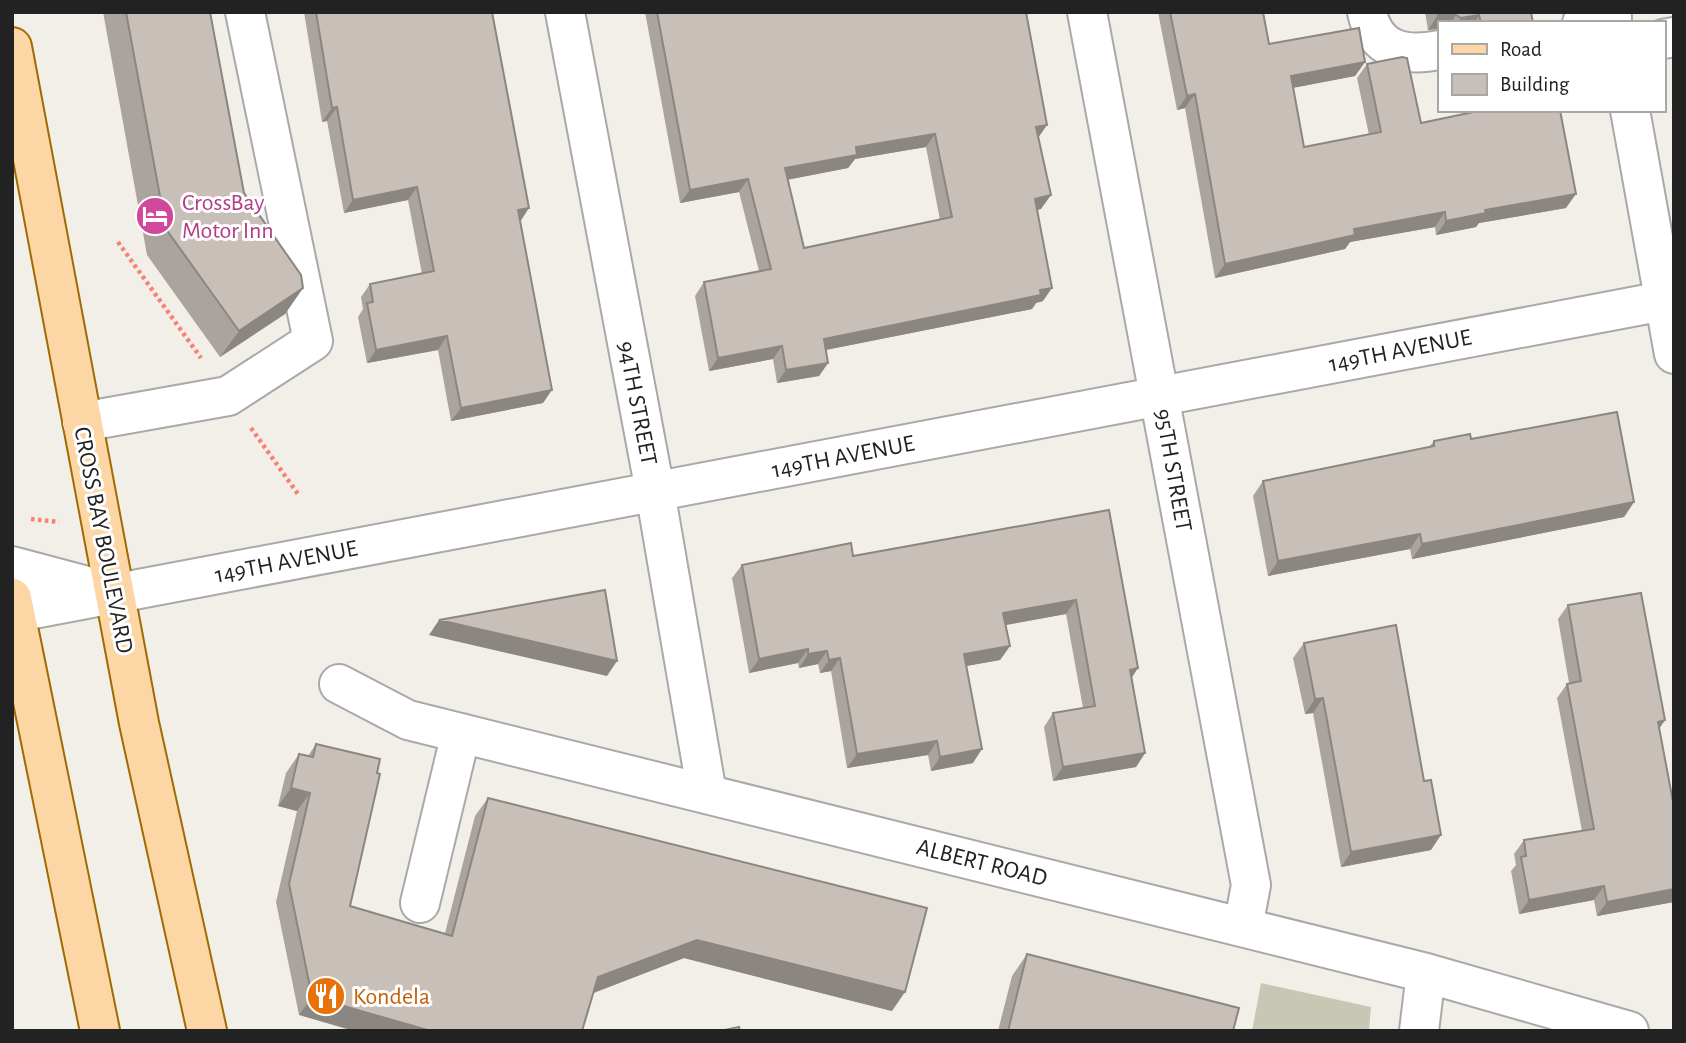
<svg xmlns="http://www.w3.org/2000/svg" width="1686" height="1043" font-family="'Alegreya Sans',sans-serif">
	<rect width="100%" height="100%" fill="#f2efe9"/>
	<path fill="#c7c7b4" d="M 1261,983 L 1371,1007 L 1369,1031 L 1252,1031 Z"/>
	<g fill="none" stroke-linecap="round" stroke-linejoin="round">
		<g stroke="#a9a9a9" stroke-width="42">
			<path id="minor" d="M 565,12 L 655,491 L 707,794
				M 1087,12 L 1251,885 L 1243,927
				M 1367,12 C 1375,51 1405,57 1439,50
				M 1582,23 L 1612,17
				M 1663,39 L 1674,37
				M 1630,110 L 1674,354
				M 82,422 L 228,396 L 313,341 L 245,12
				M 12,566 L 106,591
				M 12,613 L 1674,299
				M 339,684 L 408,720 L 1426,973 L 1629,1031
				M 420,903 L 461,733
				M 1419,1031 L 1426,973"/>
		</g>
		<g stroke="#a06b00" stroke-width="42">
			<path id="major" d="M 12,47 L 139,723 L 207,1031
				M 12,598 L 100,1031"/>
		</g>
		<path stroke="#fa8072" stroke-width="4.5" stroke-dasharray="3.5 3.5" stroke-linecap="butt" d="M 118,242 L 201,358
			M 251,428 L 298,494
			M 31,519 L 59,522"/>
		<use href="#minor" stroke="#fff" stroke-width="38"/>
		<use href="#major" stroke="#fcd6a4" stroke-width="38"/>
	</g>
	<path fill="#aba49e" fill-rule="evenodd" d="M 103,12 L 210,12 L 244,193 L 303,288 L 285,314 L 220,357 L 147,255 Z
		M 304,12 L 492,12 L 543,403 L 451,421 L 438,350 L 367,363 L 358,317 L 363,309 L 361,297 L 370,284 L 422,274 L 408,200 L 344,213 L 327,121 L 322,122 Z
		M 645,12 L 1026,12 L 1047,125 L 1038,137 L 1041,209 L 1037,210 L 1043,301 L 1036,303 L 1032,309 L 826,350 L 828,363 L 819,376 L 777,383 L 773,359 L 709,371 L 695,296 L 704,282 L 759,271 L 739,192 L 680,203 ZM 926,147 L 940,220 L 804,248 L 787,180 L 848,168 L 855,159 Z
		M 1158,12 L 1263,12 L 1269,44 L 1365,62 L 1355,76 L 1293,88 L 1304,147 L 1369,135 L 1357,78 L 1367,64 L 1421,123 L 1566,208 L 1479,223 L 1476,227 L 1436,235 L 1435,227 L 1350,242 L 1345,249 L 1215,278 L 1185,108 L 1177,110 Z
		M 1425,12 L 1531,12 L 1533,23 L 1439,23 L 1428,30 Z
		M 1471,439 L 1634,502 L 1624,517 L 1412,559 L 1410,549 L 1268,576 L 1253,496 L 1263,481 L 1429,447 L 1434,441 Z
		M 1109,510 L 1132,677 L 1145,753 L 1136,767 L 1053,781 L 1044,727 L 1053,713 L 1083,708 L 1066,614 L 1006,625 L 1010,646 L 1000,660 L 966,666 L 973,763 L 931,771 L 928,755 L 847,768 L 831,671 L 820,673 L 818,664 L 799,668 L 798,663 L 749,673 L 732,578 L 742,565 L 853,556 Z
		M 1568,605 L 1665,720 L 1659,728 L 1674,807 L 1674,902 L 1597,916 L 1594,900 L 1519,914 L 1511,871 L 1516,865 L 1514,854 L 1524,840 L 1582,831 L 1557,698 L 1567,684 L 1569,683 L 1558,619 Z
		M 1304,643 L 1424,781 L 1431,850 L 1341,867 L 1313,713 L 1305,714 L 1293,658 Z
		M 316,744 L 350,906 L 445,933 L 475,816 L 488,798 L 892,1011 L 684,958 L 594,993 L 299,1015 L 276,902 L 297,811 L 278,806 L 286,773 L 299,754 L 308,756 Z
		M 1027,954 L 1233,1031 L 998,1031 L 1012,976 Z"/>
	<path fill="#8b8681" d="M 1438,15 L 1456,15 L 1451,23 L 1439,23 L 1439,29 L 1428,30 Z
		M 1479,15 L 1474,23 L 1458,23 L 1461,18 Z
		M 1365,62 L 1355,76 L 1281,90 L 1291,76 Z
		M 1195,94 L 1185,108 L 1177,110 L 1187,96 Z
		M 337,107 L 327,121 L 322,122 L 332,108 Z
		M 1047,125 L 1038,138 L 1036,127 Z
		M 935,134 L 926,147 L 855,159 L 848,168 L 775,182 L 785,168 L 856,147 Z
		M 748,179 L 739,192 L 680,203 L 690,190 Z
		M 417,187 L 408,200 L 344,213 L 353,200 Z
		M 1576,194 L 1566,208 L 1479,223 L 1476,227 L 1436,235 L 1446,221 L 1485,210 Z
		M 1051,195 L 1041,209 L 1025,212 L 1035,199 Z
		M 529,208 L 520,222 L 518,210 Z
		M 1445,212 L 1435,227 L 1350,242 L 1345,249 L 1215,278 L 1225,264 L 1354,229 Z
		M 303,288 L 285,314 L 220,357 L 239,331 Z
		M 1052,288 L 1043,301 L 1036,303 L 1032,309 L 815,352 L 824,339 Z
		M 447,336 L 438,350 L 367,363 L 376,350 Z
		M 782,346 L 773,359 L 709,371 L 718,358 Z
		M 828,363 L 819,376 L 777,383 L 786,370 Z
		M 552,390 L 543,403 L 451,421 L 461,408 Z
		M 1634,502 L 1624,517 L 1412,559 L 1422,544 Z
		M 1420,534 L 1410,549 L 1268,576 L 1278,561 Z
		M 1076,600 L 1066,614 L 994,627 L 1003,613 Z
		M 439,620 L 617,661 L 607,676 L 429,635 Z
		M 1010,646 L 1000,660 L 955,668 L 964,654 Z
		M 808,649 L 798,663 L 749,673 L 759,659 Z
		M 827,651 L 818,664 L 799,668 L 808,654 Z
		M 840,658 L 831,671 L 820,673 L 829,660 Z
		M 1138,668 L 1129,682 L 1130,670 Z
		M 1323,698 L 1313,713 L 1305,714 L 1315,699 Z
		M 1665,720 L 1655,735 L 1658,722 Z
		M 937,741 L 928,755 L 847,768 L 857,754 Z
		M 982,749 L 973,763 L 931,771 L 940,757 Z
		M 1145,753 L 1136,767 L 1053,781 L 1063,767 Z
		M 291,788 L 310,793 L 297,811 L 278,806 Z
		M 1441,835 L 1431,850 L 1341,867 L 1351,852 Z
		M 1604,886 L 1594,900 L 1519,914 L 1529,900 Z
		M 1674,889 L 1674,902 L 1597,916 L 1607,902 Z
		M 697,940 L 905,992 L 892,1011 L 684,958 L 585,996 L 598,977 Z
		M 312,997 L 431,1031 L 354,1031 L 299,1015 Z"/>
	<path fill="#c7bfb8" stroke="#8b8681" stroke-width="2" fill-rule="evenodd" d="M 126,12 L 210,12 L 244,193 L 301,275 L 303,288 L 239,331 L 166,229 Z
		M 316,12 L 492,12 L 529,208 L 518,210 L 552,390 L 461,408 L 447,336 L 376,350 L 367,303 L 373,302 L 370,284 L 434,271 L 417,187 L 353,200 L 337,107 L 332,108 Z
		M 657,12 L 1026,12 L 1047,125 L 1036,127 L 1051,195 L 1035,199 L 1052,288 L 1040,290 L 1041,295 L 824,339 L 828,363 L 786,370 L 782,346 L 718,358 L 704,282 L 771,269 L 748,179 L 690,190 ZM 935,134 L 952,217 L 804,248 L 785,168 L 857,155 L 856,147 Z
		M 1170,12 L 1263,12 L 1269,44 L 1359,28 L 1365,62 L 1291,76 L 1304,147 L 1381,132 L 1367,64 L 1402,57 L 1407,58 L 1421,123 L 1483,110 L 1560,110 L 1576,194 L 1485,210 L 1486,213 L 1446,221 L 1445,212 L 1354,229 L 1355,235 L 1225,264 L 1195,94 L 1187,96 Z
		M 1437,12 L 1531,12 L 1533,23 L 1481,23 L 1479,15 L 1461,18 L 1456,15 L 1438,15 Z
		M 1617,412 L 1634,502 L 1422,544 L 1420,534 L 1278,561 L 1263,481 L 1434,446 L 1434,441 L 1470,434 L 1471,439 Z
		M 1109,510 L 1138,668 L 1130,670 L 1145,753 L 1063,767 L 1053,713 L 1095,706 L 1076,600 L 1003,613 L 1010,646 L 964,654 L 982,749 L 940,757 L 937,741 L 857,754 L 840,658 L 829,660 L 827,651 L 808,654 L 808,649 L 759,659 L 742,565 L 851,543 L 853,556 Z
		M 605,590 L 617,661 L 439,620 Z
		M 1641,593 L 1665,720 L 1658,722 L 1674,807 L 1674,889 L 1607,902 L 1604,886 L 1529,900 L 1521,857 L 1526,856 L 1524,840 L 1594,829 L 1567,684 L 1581,681 L 1568,605 Z
		M 1396,625 L 1424,781 L 1431,780 L 1441,835 L 1351,852 L 1323,698 L 1315,699 L 1304,643 Z
		M 316,744 L 380,759 L 377,773 L 380,774 L 350,906 L 452,936 L 488,798 L 927,908 L 905,992 L 697,940 L 598,977 L 582,1031 L 431,1031 L 312,997 L 289,884 L 310,793 L 291,788 L 299,754 L 313,757 Z
		M 1027,954 L 1239,1008 L 1233,1031 L 1008,1031 Z
		M 739,1027 L 740,1031 L 720,1031 Z"/>
	<defs>
		<g id="hotel-disc" transform="scale(2.0125)"><circle r="9.5" fill="#d1479c" stroke="#fff"/><path d="M-6-4.5h1.5V1H6V5H4.5V3h-9V5H-6ZM-4 0a1.8 1.8 0 1 1 3.6 0ZM.5 0V-2.5h3Q6-2.5 6 0Z" fill="#fff"/></g>
		<g id="restaurant-disc" transform="scale(2.0125)"><circle r="9.5" fill="#e8710a" stroke="#fff"/><path d="M-5-6h1v4h1v-4h1v4h1v-4h1v5L-1.5 .5V6h-2V.5L-5-1ZM5-6V6H3V1.5H1.5Q1.5-4 5-6Z" fill="#fff"/></g>
	</defs>
	<g fill-rule="evenodd">
		<use href="#hotel-disc" x="155" y="216"/>
		<use href="#restaurant-disc" x="326" y="996"/>
	</g>
	<g text-anchor="middle" stroke-width="6" stroke-linejoin="round" paint-order="stroke">
		<g font-size="24" fill="#b23c85" stroke="#fff" text-anchor="start">
			<text x="182" y="210">CrossBay<tspan x="182" dy="28">Motor Inn</tspan></text>
		</g>
		<g font-size="24" fill="#222" stroke="#fff">
			<text transform="translate(1400 350) rotate(-11)" y="8">149TH AVENUE</text>
			<text transform="translate(638 403) rotate(79)" y="8">94TH STREET</text>
			<text transform="translate(843 456) rotate(-11)" y="8">149TH AVENUE</text>
			<text transform="translate(1174 470) rotate(80)" y="8">95TH STREET</text>
			<text transform="translate(104 540) rotate(79)" y="8">CROSS BAY BOULEVARD</text>
			<text transform="translate(286 561) rotate(-11)" y="8">149TH AVENUE</text>
			<text transform="translate(982 862) rotate(14)" y="8">ALBERT ROAD</text>
		</g>
		<g font-size="24" fill="#c56008" stroke="#fff" text-anchor="start">
			<text x="353" y="1004">Kondela</text>
		</g>
	</g>
	<rect width="1686" height="1043" fill="none" stroke="#222222" stroke-width="28"/>
	<rect x="1438" y="21" width="228" height="91" fill="#ffffff" stroke="#a7a7a7" stroke-width="2"/>
	<rect x="1452" y="44" width="35" height="10" fill="#fcd6a4" stroke="#a7a7a7" stroke-width="2"/>
	<text x="1500" y="56" font-size="21" fill="#222222">Road</text>
	<rect x="1452" y="74" width="35" height="21" fill="#c7bfb8" stroke="#a7a7a7" stroke-width="2"/>
	<text x="1500" y="91" font-size="21" fill="#222222">Building</text>
</svg>
